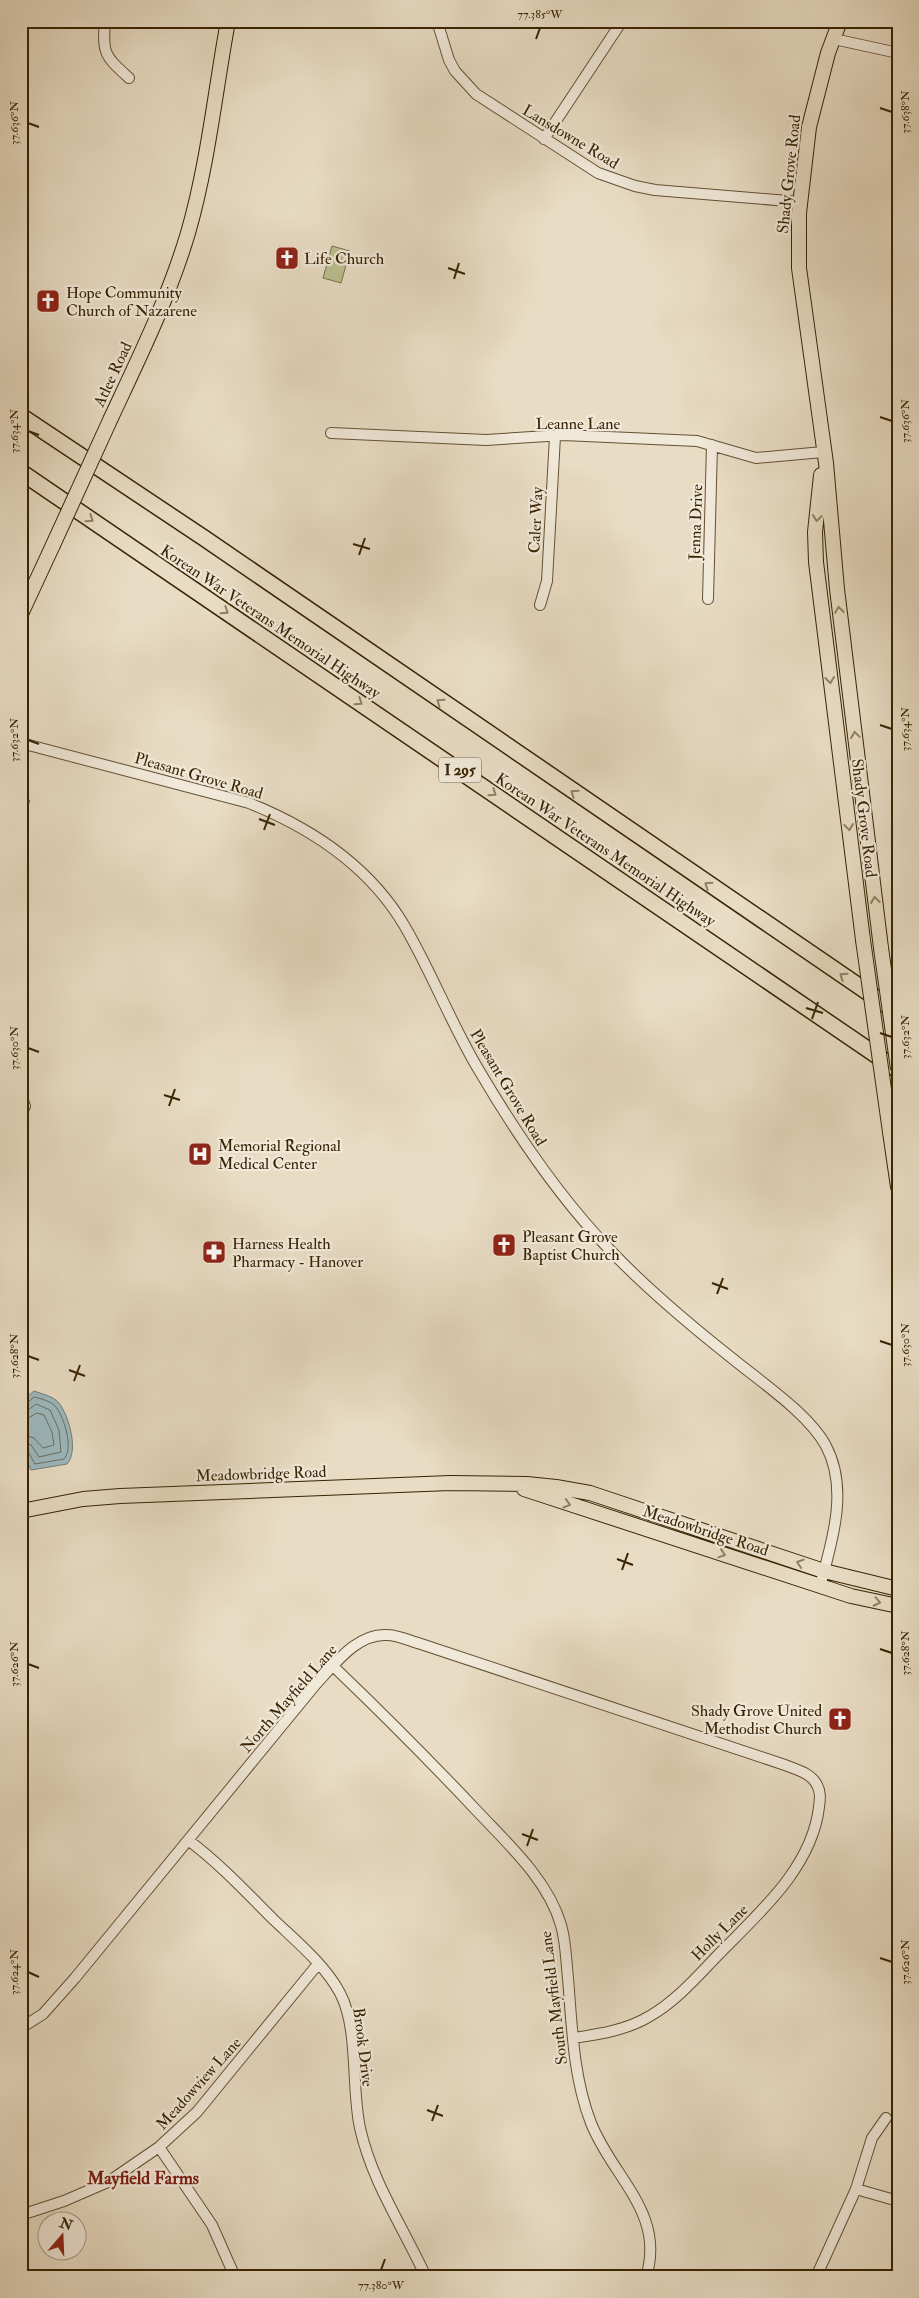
<svg xmlns="http://www.w3.org/2000/svg" width="919" height="2298" font-family="'IM FELL Double Pica',serif">
	<rect width="100%" height="100%" fill="#e8dcc4"/>
	<filter id="stains"><feTurbulence type="fractalNoise" baseFrequency=".004" numOctaves="4"/><feColorMatrix values="0 0 0 0 .2 0 0 0 0 .09 0 0 0 0 .02 0 0 0 .5 -.17"/></filter>
	<radialGradient id="worn" r=".72"><stop offset=".6" stop-color="#630" stop-opacity="0"/><stop offset="1" stop-color="#630" stop-opacity=".3"/></radialGradient>
	<path fill="#bbbf90" stroke="#7a7149" d="M 332,246 L 350,251 L 341,283 L 323,278 Z"/>
	<path fill="#9cb9bf" stroke="#747d73" d="M 21,789 L 30,801 L 21,819 Z
		M 34,1391 C 42,1394 53,1396 59,1403 C 69,1416 79,1451 67,1464 L 31,1470 L 21,1448 L 21,1402 Z"/>
	<g fill="none" stroke-linecap="round" stroke-linejoin="round">
		<path stroke="#6a6e60" stroke-width="1" d="M 21,1405 L 26,1404 L 34,1397 C 42,1399 51,1401 56,1407 C 64,1418 74,1447 64,1459 L 35,1464 L 27,1450 L 21,1448
			M 21,1411 L 28,1410 L 36,1404 L 50,1410 L 59,1430 L 61,1452 L 39,1457 L 31,1445 L 21,1442
			M 21,1419 L 30,1417 L 37,1413 L 44,1415 L 52,1432 L 54,1445 L 43,1448 L 34,1438 L 21,1434"/>
		<g stroke="#645132" stroke-width="12">
			<path id="minor" d="M 105,21 C 102,54 105,56 129,78
				M 437,21 L 449,60 L 455,71 L 476,94 L 598,173 L 635,186 L 655,190 L 800,202
				M 834,39 L 898,53
				M 544,139 L 622,21
				M 331,433 L 486,440 L 563,435 L 697,441 L 756,458 L 823,452
				M 708,599 L 712,445
				M 540,605 L 547,581 L 555,436
				M 21,743 L 249,803 C 311,828 369,866 404,925 C 431,971 450,1021 477,1067 C 515,1132 557,1195 610,1250 C 647,1289 690,1325 733,1359 C 761,1382 809,1414 826,1446 C 849,1489 832,1542 820,1586
				M 21,1096 L 25,1106 L 21,1115
				M 333,1666 C 382,1713 430,1761 477,1811 C 508,1844 548,1880 561,1925 C 566,1942 566,1960 568,1978 C 572,2026 573,2077 591,2123 C 612,2177 666,2213 646,2277
				M 188,1840 C 219,1863 246,1892 274,1920 C 297,1942 325,1965 340,1993 C 359,2029 351,2087 360,2128 C 372,2182 403,2227 426,2277
				M 21,2028 L 43,2014 L 75,1978 L 316,1684 C 335,1664 357,1633 387,1635 C 398,1635 410,1641 421,1644 L 785,1765 C 797,1770 811,1773 817,1785 C 821,1792 820,1799 819,1807 C 812,1868 758,1914 718,1955 C 697,1977 676,2001 650,2016 C 627,2030 600,2034 574,2038
				M 159,2147 L 212,2225 L 235,2277
				M 856,2189 L 898,2201
				M 21,2215 L 64,2201 L 108,2182 L 159,2147 L 197,2112 L 318,1964
				M 816,2277 L 856,2189 L 872,2138 L 886,2118"/>
		</g>
		<g stroke="#382302" stroke-width="16">
			<path id="major" d="M 840,21 L 828,53 L 809,127 L 799,213 L 799,268 L 826,463 L 837,589 L 881,948
				M 111,418 C 139,358 169,297 188,233 C 208,164 215,92 228,21
				M 821,475 L 815,532 L 816,562 L 863,940
				M 21,614 L 53,545
				M 890,1132 L 898,1187
				M 524,1489 L 851,1596 L 898,1606
				M 21,1511 L 83,1499 L 120,1496 L 450,1483 L 527,1484 L 556,1487 L 590,1493 L 824,1571 L 898,1589"/>
		</g>
		<g stroke="#382302" stroke-width="18">
			<path id="highway" d="M 21,416 L 204,538 L 898,1013
				M 21,472 L 898,1070"/>
		</g>
		<use href="#minor" stroke="#f0e8d9" stroke-width="10"/>
		<use href="#major" stroke="#e8dcc4" stroke-width="14"/>
		<use href="#highway" stroke="#e8dcc4" stroke-width="15"/>
		<g stroke="#382302" stroke-width="16" stroke-linecap="butt">
			<path id="major-bridge" d="M 53,545 L 111,418
				M 863,940 L 890,1132
				M 881,948 L 898,1069"/>
		</g>
		<use href="#major-bridge" stroke="#e8dcc4" stroke-width="14"/>
	</g>
	<defs><path id="oneway-chevron" d="M-2-3.5L2.5 0L-2 3.5" fill="none" stroke-width="1.6" stroke-linecap="round" stroke-linejoin="round" transform="scale(1.25)"/></defs>
	<g stroke="#908063">
		<use href="#oneway-chevron" transform="translate(817 518) rotate(96)"/>
		<use href="#oneway-chevron" transform="translate(90 519) rotate(34)"/>
		<use href="#oneway-chevron" transform="translate(839 610) rotate(-97)"/>
		<use href="#oneway-chevron" transform="translate(225 611) rotate(34)"/>
		<use href="#oneway-chevron" transform="translate(830 680) rotate(83)"/>
		<use href="#oneway-chevron" transform="translate(359 702) rotate(34)"/>
		<use href="#oneway-chevron" transform="translate(440 702) rotate(-145)"/>
		<use href="#oneway-chevron" transform="translate(855 735) rotate(-98)"/>
		<use href="#oneway-chevron" transform="translate(493 793) rotate(34)"/>
		<use href="#oneway-chevron" transform="translate(574 793) rotate(-146)"/>
		<use href="#oneway-chevron" transform="translate(849 827) rotate(83)"/>
		<use href="#oneway-chevron" transform="translate(708 885) rotate(-146)"/>
		<use href="#oneway-chevron" transform="translate(875 900) rotate(-97)"/>
		<use href="#oneway-chevron" transform="translate(843 976) rotate(-146)"/>
		<use href="#oneway-chevron" transform="translate(567 1504) rotate(17)"/>
		<use href="#oneway-chevron" transform="translate(722 1554) rotate(18)"/>
		<use href="#oneway-chevron" transform="translate(800 1563) rotate(-162)"/>
		<use href="#oneway-chevron" transform="translate(877 1602) rotate(12)"/>
	</g>
	<path fill="none" stroke="#382302" stroke-width="2" d="M 536,39 L 540,28M 880,108 L 892,112M 28,123 L 39,127M 448,268 L 465,274M 454,279 L 459,263M 880,417 L 892,421M 28,431 L 39,435M 353,544 L 370,549M 359,555 L 365,538M 880,725 L 892,729M 28,740 L 39,744M 259,819 L 275,825M 264,830 L 270,814M 806,1008 L 823,1013M 812,1019 L 818,1002M 880,1033 L 892,1037M 28,1048 L 39,1052M 164,1095 L 180,1100M 169,1106 L 175,1089M 712,1283 L 728,1289M 717,1294 L 723,1278M 880,1341 L 892,1345M 28,1356 L 39,1360M 69,1370 L 85,1376M 74,1381 L 80,1365M 617,1559 L 633,1565M 622,1570 L 628,1553M 880,1649 L 892,1653M 28,1664 L 39,1668M 522,1834 L 538,1840M 527,1846 L 533,1829M 880,1958 L 892,1962M 28,1972 L 39,1977M 427,2110 L 443,2116M 432,2121 L 438,2105M 381,2270 L 385,2259"/>
	<defs>
		<g id="church-square" transform="scale(1.25)"><rect x="-9" y="-9" width="18" height="18" rx="4" fill="#8f2418" stroke="#f0e8d9"/><path d="M-1.2-6h2.4v3.5h3.3v2.4h-3.3V6h-2.4V-.1h-3.3v-2.4h3.3Z" fill="#fff"/></g>
		<g id="hospital-square" transform="scale(1.25)"><rect x="-9" y="-9" width="18" height="18" rx="4" fill="#8f2418" stroke="#f0e8d9"/><path d="M-5-5h3v3.5h4V-5h3V5h-3V1.5h-4V5h-3Z" fill="#fff"/></g>
		<g id="pharmacy-square" transform="scale(1.25)"><rect x="-9" y="-9" width="18" height="18" rx="4" fill="#8f2418" stroke="#f0e8d9"/><path d="M-2-6h4v4h4v4h-4v4h-4v-4h-4v-4h4Z" fill="#fff"/></g>
	</defs>
	<g fill-rule="evenodd">
		<use href="#church-square" x="287" y="258"/>
		<use href="#church-square" x="48" y="301"/>
		<use href="#hospital-square" x="200" y="1154"/>
		<use href="#church-square" x="504" y="1245"/>
		<use href="#pharmacy-square" x="214" y="1252"/>
		<use href="#church-square" x="840" y="1719"/>
	</g>
	<g text-anchor="middle" stroke-width="4.5" stroke-linejoin="round" paint-order="stroke">
		<rect fill="#f0e8d9" stroke="#6f5e42" stroke-width="1" x="439" y="757.5" width="42" height="25" rx="4"/>
		<g font-size="15" font-weight="bold" fill="#382302">
			<text x="460" y="775">I 295</text>
		</g>
		<g font-size="16" fill="#382302" stroke="#f0e8d9">
			<text transform="translate(571 136) rotate(31)" y="6">Lansdowne Road</text>
			<text transform="translate(788 174) rotate(-84)" y="6">Shady Grove Road</text>
			<text transform="translate(112 374) rotate(-65)" y="6">Atlee Road</text>
			<text x="578" y="429">Leanne Lane</text>
			<text transform="translate(535 520) rotate(-87)" y="6">Caler Way</text>
			<text transform="translate(695 522) rotate(-88)" y="6">Jenna Drive</text>
			<text transform="translate(271 621) rotate(34)" y="6">Korean War Veterans Memorial Highway</text>
			<text transform="translate(199 775) rotate(16)" y="6">Pleasant Grove Road</text>
			<text transform="translate(865 818) rotate(83)" y="6">Shady Grove Road</text>
			<text transform="translate(606 849) rotate(34)" y="6">Korean War Veterans Memorial Highway</text>
			<text transform="translate(509 1087) rotate(59)" y="6">Pleasant Grove Road</text>
			<text transform="translate(261 1473) rotate(-2)" y="6">Meadowbridge Road</text>
			<text transform="translate(706 1530) rotate(18)" y="6">Meadowbridge Road</text>
			<text transform="translate(288 1698) rotate(-49)" y="6">North Mayfield Lane</text>
			<text transform="translate(719 1932) rotate(-45)" y="6">Holly Lane</text>
			<text transform="translate(553 1998) rotate(-97)" y="6">South Mayfield Lane</text>
			<text transform="translate(364 2047) rotate(83)" y="6">Brook Drive</text>
			<text transform="translate(198 2083) rotate(-48)" y="6">Meadowview Lane</text>
		</g>
		<g font-size="16" fill="#382302" stroke="#f0e8d9" text-anchor="start">
			<text x="304" y="264">Life Church</text>
			<text x="66" y="298">Hope Community<tspan x="66" dy="18">Church of Nazarene</tspan></text>
			<text x="218" y="1151">Memorial Regional<tspan x="218" dy="18">Medical Center</tspan></text>
			<text x="522" y="1242">Pleasant Grove<tspan x="522" dy="18">Baptist Church</tspan></text>
			<text x="232" y="1249">Harness Health<tspan x="232" dy="18">Pharmacy - Hanover</tspan></text>
			<text x="822" y="1716" text-anchor="end">Shady Grove United<tspan x="822" dy="18">Methodist Church</tspan></text>
		</g>
		<g font-size="18" font-weight="bold" fill="#7a1f14" stroke="#f0e8d9">
			<text x="143" y="2184">Mayfield Farms</text>
		</g>
	</g>
	<rect width="919" height="2298" fill="none" stroke="#e8dcc4" stroke-width="55"/>
	<g transform="translate(62 2236) rotate(19)"><circle r="24" fill="#f0e8d9" stroke="#a69983"/>
	<path d="M0-4L9 19L0 12L-9 19Z" fill="#8f2418"/>
	<text y="-8" font-size="14" font-weight="bold" text-anchor="middle" fill="#382302">N</text>
	</g>
	<rect x="28" y="28" width="864" height="2242" fill="none" stroke="#382302" stroke-width="2"/>
	<g font-size="12" text-anchor="middle" fill="#382302">
		<text x="540" y="18">77.385°W</text>
		<text transform="translate(905 112) rotate(-90)" y="4">37.638°N</text>
		<text transform="translate(14 123) rotate(-90)" y="4">37.636°N</text>
		<text transform="translate(905 421) rotate(-90)" y="4">37.636°N</text>
		<text transform="translate(14 431) rotate(-90)" y="4">37.634°N</text>
		<text transform="translate(905 729) rotate(-90)" y="4">37.634°N</text>
		<text transform="translate(14 740) rotate(-90)" y="4">37.632°N</text>
		<text transform="translate(905 1037) rotate(-90)" y="4">37.632°N</text>
		<text transform="translate(14 1048) rotate(-90)" y="4">37.630°N</text>
		<text transform="translate(905 1345) rotate(-90)" y="4">37.630°N</text>
		<text transform="translate(14 1356) rotate(-90)" y="4">37.628°N</text>
		<text transform="translate(905 1653) rotate(-90)" y="4">37.628°N</text>
		<text transform="translate(14 1664) rotate(-90)" y="4">37.626°N</text>
		<text transform="translate(905 1962) rotate(-90)" y="4">37.626°N</text>
		<text transform="translate(14 1972) rotate(-90)" y="4">37.624°N</text>
		<text x="381" y="2289">77.380°W</text>
	</g>
	<rect width="100%" height="100%" filter="url(#stains)"/>
	<rect width="100%" height="100%" fill="url(#worn)"/>
</svg>
